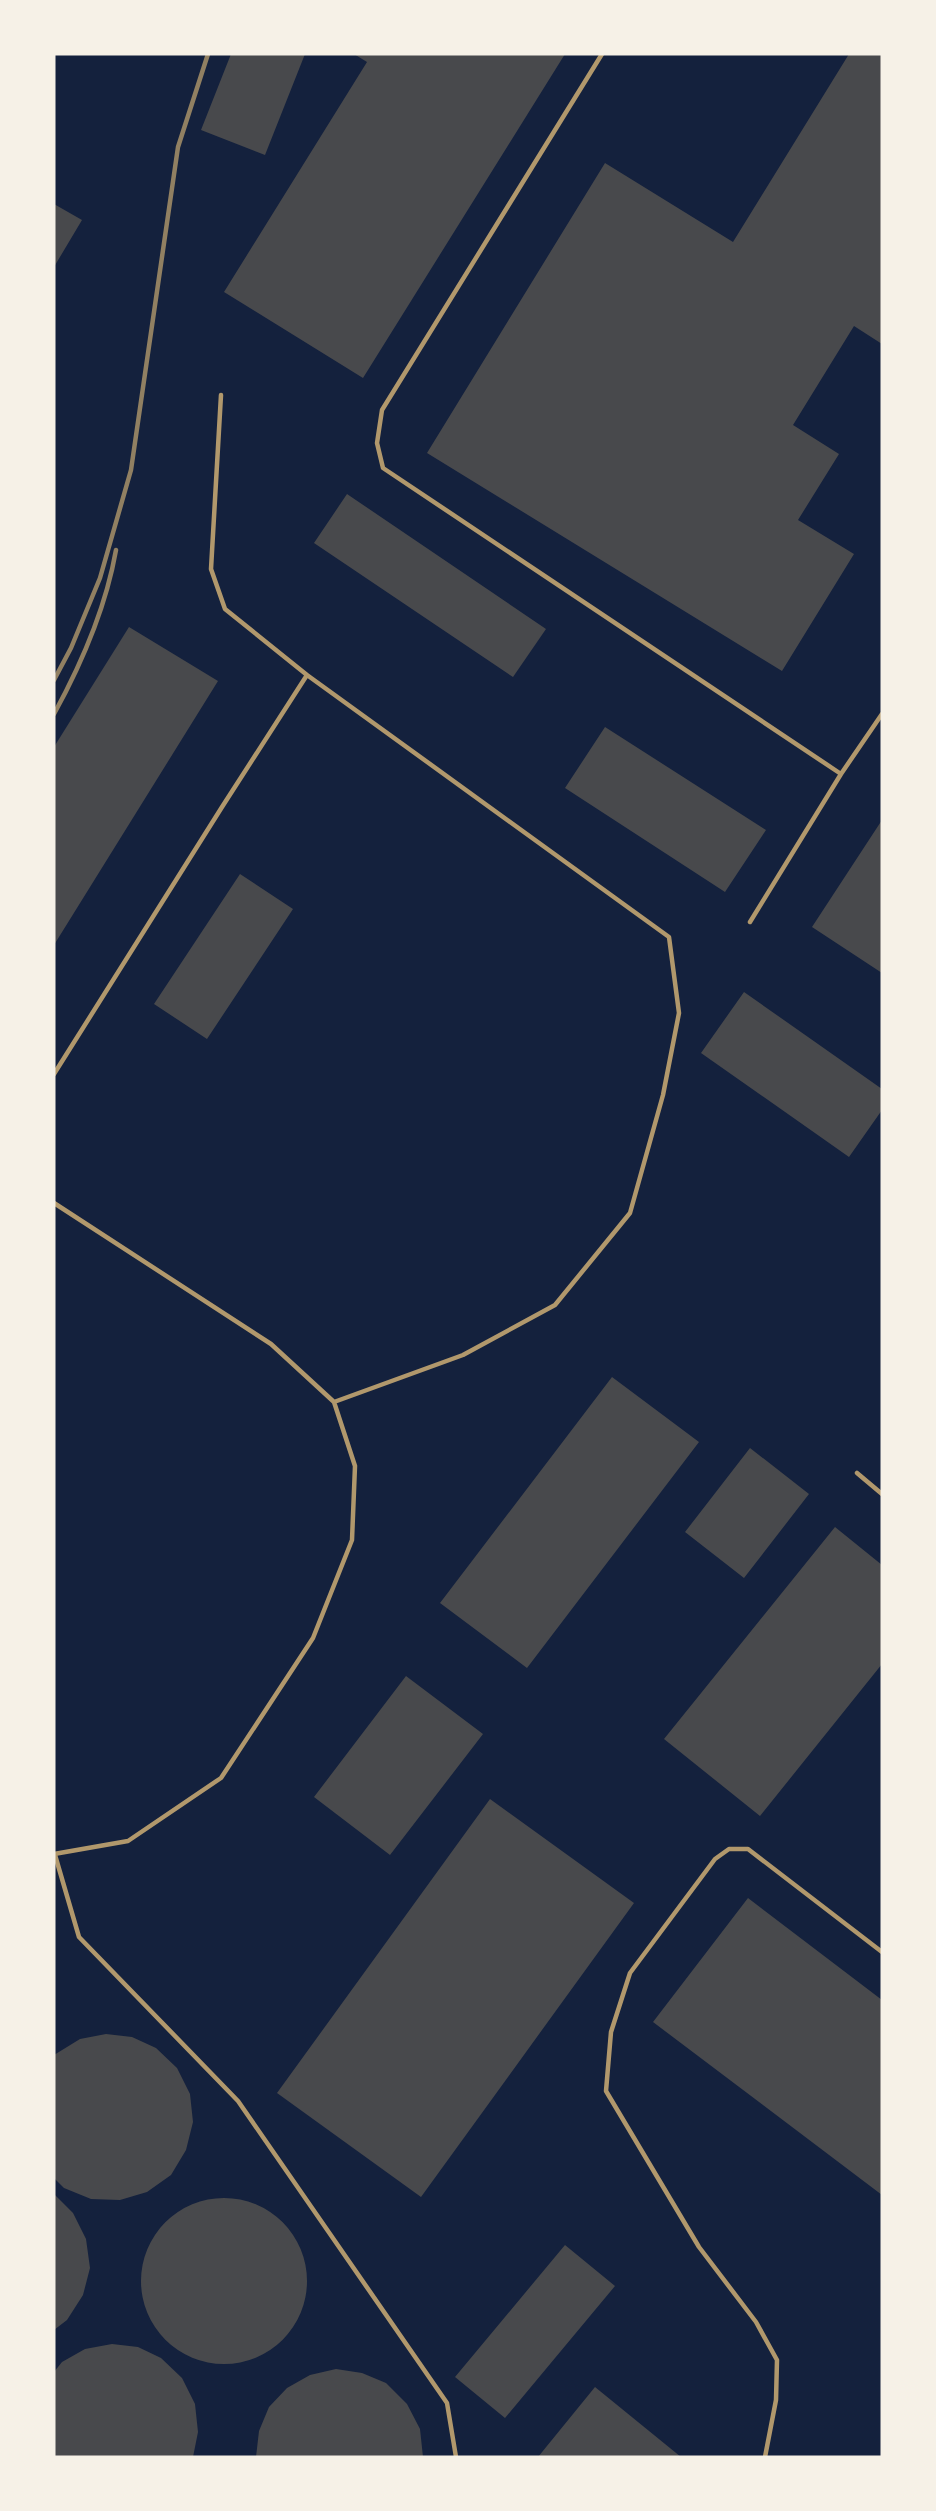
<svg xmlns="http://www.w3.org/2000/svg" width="936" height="2511" font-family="Commissioner,sans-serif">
	<rect width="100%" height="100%" fill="#14213d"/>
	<path fill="#48494c" d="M 231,54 L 305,54 L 265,155 L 201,130 Z
		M 354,54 L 565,54 L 363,378 L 224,292 L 367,62 Z
		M 849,54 L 882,54 L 882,344 L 854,326 L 793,425 L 839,454 L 798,520 L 854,554 L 782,671 L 427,453 L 605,163 L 733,242 Z
		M 54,204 L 82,220 L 54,267 Z
		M 347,494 L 546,629 L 513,677 L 314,543 Z
		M 129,627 L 218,681 L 54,945 L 54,747 Z
		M 605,727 L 766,830 L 725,892 L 565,788 Z
		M 882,820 L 882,973 L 812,927 Z
		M 240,874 L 293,909 L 207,1039 L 154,1004 Z
		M 744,992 L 882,1089 L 882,1110 L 849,1157 L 701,1053 Z
		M 612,1377 L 699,1442 L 527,1668 L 440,1603 Z
		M 750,1448 L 809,1494 L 744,1578 L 685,1532 Z
		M 835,1527 L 882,1565 L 882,1664 L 760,1816 L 664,1739 Z
		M 406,1676 L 483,1734 L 390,1855 L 314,1797 Z
		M 490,1799 L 634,1903 L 421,2197 L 277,2093 Z
		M 748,1898 L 882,2000 L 882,2195 L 653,2022 Z
		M 106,2034 L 132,2037 L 156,2048 L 177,2068 L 190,2094 L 193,2122 L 186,2150 L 171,2175 L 147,2192 L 120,2200 L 91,2199 L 64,2188 L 54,2178 L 54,2055 L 80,2039 Z
		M 54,2194 L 73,2213 L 86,2239 L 90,2268 L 83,2295 L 67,2320 L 54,2330 Z
		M141 2281a83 83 0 1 1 166 0a83 83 0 1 1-166 0Z
		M 565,2245 L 615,2286 L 505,2418 L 455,2377 Z
		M 112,2344 L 138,2347 L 161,2358 L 182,2378 L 195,2404 L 198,2432 L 193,2457 L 54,2457 L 54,2372 L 62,2362 L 85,2349 Z
		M 336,2369 L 362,2373 L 386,2383 L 407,2404 L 420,2429 L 423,2457 L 256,2457 L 259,2431 L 269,2407 L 287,2388 L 310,2375 Z
		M 595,2387 L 681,2457 L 538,2457 Z"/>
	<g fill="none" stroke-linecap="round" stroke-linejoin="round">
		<path stroke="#b1986c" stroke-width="4.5" d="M 602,54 L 382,410 L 377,443 L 383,468 L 841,774
			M 307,675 L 669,937 L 679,1013 L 663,1095 L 630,1213 L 555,1305 L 463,1355 L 334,1402
			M 750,922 L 841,774 L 882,714
			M 54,1074 L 222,807 L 307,675 L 225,609 L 211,569 L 221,395
			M 54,1203 L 271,1344 L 334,1402 L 355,1466 L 352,1540 L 313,1638 L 221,1778 L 128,1841 L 54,1854
			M 857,1473 L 882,1494
			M 55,1855 L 79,1937 L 238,2101 L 447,2403 L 456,2457
			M 765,2457 L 776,2400 L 777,2360 L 756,2322 L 699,2247 L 606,2091 L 611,2032 L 630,1973 L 715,1859 L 729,1849 L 748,1849 L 882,1952"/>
		<path stroke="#918062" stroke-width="4.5" d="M 54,680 L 71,648 L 100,578 L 131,470 L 178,147 L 208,54
			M 54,714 C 82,663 106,607 116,550"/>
	</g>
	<rect width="936" height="2511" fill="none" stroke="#f6f1e7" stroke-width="111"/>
</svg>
